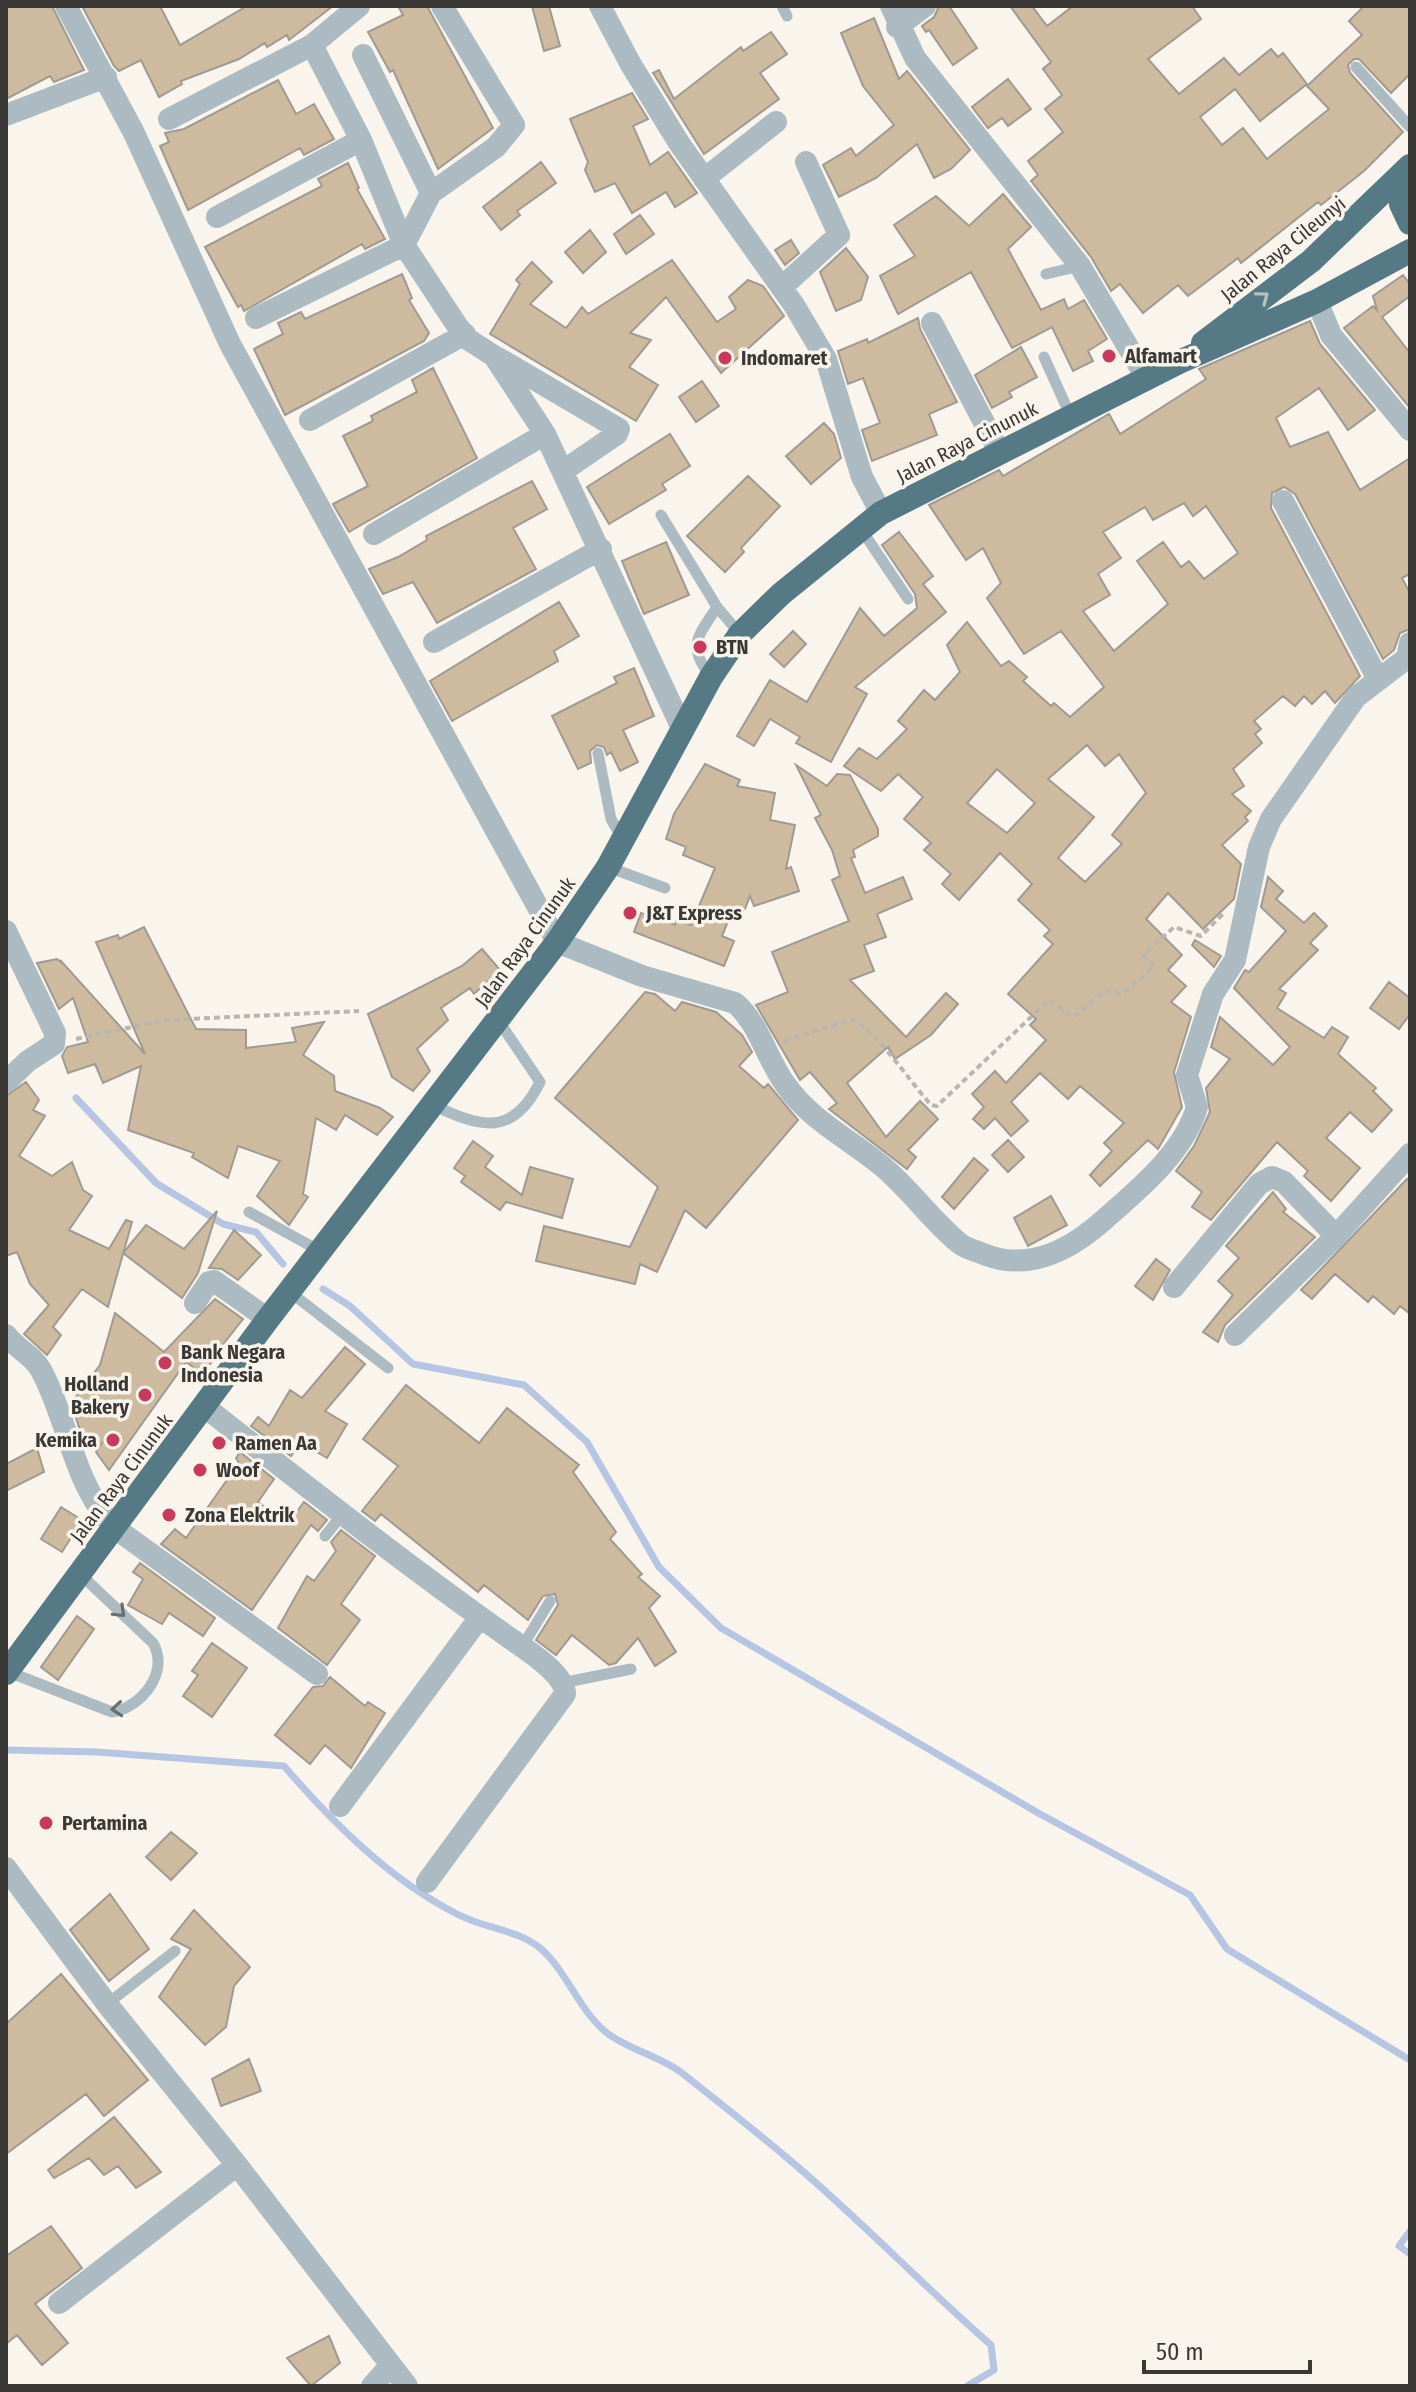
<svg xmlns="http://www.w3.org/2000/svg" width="1416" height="2392" font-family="'Fira Sans Condensed',sans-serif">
	<rect width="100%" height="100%" fill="#f9f4ec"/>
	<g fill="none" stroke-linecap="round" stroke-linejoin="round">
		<path stroke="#b6c5e2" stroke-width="7" d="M 76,1098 L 156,1183 L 223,1224 L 256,1232 L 283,1264
			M 323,1289 L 350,1306 L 413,1364 L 524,1385 L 587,1442 L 659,1567 L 721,1628 L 1040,1814 L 1190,1895 L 1227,1949 L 1410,2060
			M 6,1750 L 97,1752 L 284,1766 C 333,1823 390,1880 457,1914 C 485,1929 516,1929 540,1948 C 567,1971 579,2011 607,2033 C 629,2050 660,2056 682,2073 C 717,2101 752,2128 786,2157 C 857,2216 921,2284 991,2345 L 994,2370 L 967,2386
			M 1410,2231 L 1399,2246 L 1410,2254"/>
	</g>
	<path fill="#cebb9f" stroke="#9f9a92" stroke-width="2" fill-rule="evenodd" d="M 6,6 L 52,6 L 84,70 L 54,82 L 50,76 L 6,99 Z
		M 82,6 L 160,6 L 180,45 L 247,6 L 333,6 L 289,40 L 287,35 L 267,47 L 265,43 L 239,59 L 181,81 L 182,84 L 159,97 L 141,60 L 119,71 L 114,66 Z
		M 398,6 L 427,6 L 493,128 L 438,169 L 393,70 L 390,72 L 368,32 L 403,15 Z
		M 532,6 L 549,6 L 560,46 L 544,51 Z
		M 939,6 L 949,6 L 977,48 L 953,65 L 929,30 L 926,32 L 922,26 L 934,17 Z
		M 1010,6 L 1032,6 L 1047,26 L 1073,6 L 1192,6 L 1201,19 L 1148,59 L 1179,94 L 1224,58 L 1239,75 L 1271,49 L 1278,57 L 1283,53 L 1307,84 L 1260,121 L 1235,89 L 1200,117 L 1222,145 L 1243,128 L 1267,159 L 1329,109 L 1307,86 L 1362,35 L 1349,21 L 1364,6 L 1410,6 L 1410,74 L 1391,93 L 1359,59 L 1354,59 L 1348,65 L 1350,73 L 1403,132 L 1364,171 L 1321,205 L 1318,202 L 1241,263 L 1238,258 L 1188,296 L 1178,285 L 1143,313 L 1120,284 L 1111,291 L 1091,257 L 1031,181 L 1038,175 L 1028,161 L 1063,132 L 1045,109 L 1062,95 L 1043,69 L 1051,62 Z
		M 874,18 L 899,79 L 907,71 L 970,150 L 951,169 L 934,178 L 917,144 L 876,178 L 839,197 L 823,165 L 851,148 L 856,156 L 894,125 L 863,86 L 841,33 Z
		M 771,32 L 787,54 L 760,73 L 779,99 L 704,154 L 653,73 L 659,70 L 674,99 L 741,47 L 743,51 Z
		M 1008,79 L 1031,109 L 1008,126 L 1002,118 L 988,128 L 972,107 Z
		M 278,80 L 296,114 L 314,104 L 334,139 L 304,155 L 300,148 L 188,210 L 160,146 L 169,142 L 165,133 L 184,129 Z
		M 632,93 L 648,119 L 633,126 L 650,165 L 668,152 L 697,193 L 675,207 L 666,192 L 632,213 L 615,183 L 595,192 L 585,170 L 588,162 L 570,119 Z
		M 541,162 L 556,183 L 517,211 L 520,215 L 501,230 L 483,207 Z
		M 348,163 L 359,188 L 357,189 L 385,239 L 365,249 L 362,244 L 244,311 L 241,305 L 238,307 L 205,247 L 322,186 L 318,179 Z
		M 1003,194 L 1031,227 L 1008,249 L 1041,310 L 1064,299 L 1068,309 L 1084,300 L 1107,339 L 1088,351 L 1093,361 L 1073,371 L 1052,327 L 1012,348 L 971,272 L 898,314 L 880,276 L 915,256 L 894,225 L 936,196 L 969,226 Z
		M 640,215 L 654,234 L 626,254 L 614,234 Z
		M 590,230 L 606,252 L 583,273 L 565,252 Z
		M 791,240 L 799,253 L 785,265 L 775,250 Z
		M 846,248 L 868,277 L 861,300 L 836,311 L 820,272 Z
		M 672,260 L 717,322 L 736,309 L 729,297 L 748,280 L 763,286 L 784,316 L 721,373 L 666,297 L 630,333 L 651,340 L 629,367 L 658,385 L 636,421 L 490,334 L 520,284 L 516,280 L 532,262 L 552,282 L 530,304 L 566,328 L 582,307 L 588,314 Z
		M 402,274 L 412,298 L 409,300 L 429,333 L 424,341 L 285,415 L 254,349 L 283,334 L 278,323 L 301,312 L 305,319 Z
		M 1403,275 L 1410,284 L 1410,296 L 1382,317 L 1410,353 L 1410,408 L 1344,328 L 1373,306 L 1377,310 L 1373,296 Z
		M 918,318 L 920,329 L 957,402 L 929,414 L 937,435 L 872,461 L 862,430 L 880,423 L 863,378 L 848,384 L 838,351 L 867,339 L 868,343 Z
		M 1310,321 L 1320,344 L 1375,410 L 1348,430 L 1319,388 L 1276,418 L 1290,447 L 1328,432 L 1360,490 L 1410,458 L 1410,574 L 1402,578 L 1410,593 L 1410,629 L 1400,633 L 1394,650 L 1383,659 L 1295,494 L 1284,487 L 1272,493 L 1271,508 L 1360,676 L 1335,703 L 1325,691 L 1312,704 L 1304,696 L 1295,706 L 1283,696 L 1254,721 L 1261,729 L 1255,734 L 1262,743 L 1233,769 L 1244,786 L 1232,794 L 1251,811 L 1245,817 L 1248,821 L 1222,845 L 1241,864 L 1234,899 L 1203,929 L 1168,893 L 1146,919 L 1182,955 L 1168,970 L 1186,986 L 1171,1002 L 1191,1017 L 1174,1072 L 1182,1107 L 1158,1149 L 1148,1140 L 1100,1186 L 1090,1175 L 1112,1151 L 1104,1143 L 1124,1123 L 1080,1086 L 1068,1099 L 1040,1073 L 1011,1102 L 1028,1121 L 1011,1136 L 995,1118 L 984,1129 L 973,1119 L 984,1107 L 972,1094 L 995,1071 L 1006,1083 L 1046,1040 L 1030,1025 L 1036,1019 L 1008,994 L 1053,944 L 1044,936 L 1050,930 L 1018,900 L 1032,884 L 1000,853 L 959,900 L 942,884 L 951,874 L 924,850 L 931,843 L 904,819 L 923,797 L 898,774 L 881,791 L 844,766 L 859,748 L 877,759 L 907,729 L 898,721 L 924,690 L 935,700 L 960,672 L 947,645 L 967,622 L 1001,666 L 1009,661 L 1027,677 L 1023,681 L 1051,706 L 1054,703 L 1070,717 L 1104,687 L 1061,631 L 1024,654 L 987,598 L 1001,583 L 983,548 L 966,560 L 929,505 L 999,470 L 1003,476 L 1109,414 L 1120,434 L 1206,379 L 1199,369 ZM 1184,503 L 1193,516 L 1206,506 L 1238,553 L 1204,579 L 1189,561 L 1181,567 L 1163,542 L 1137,561 L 1168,604 L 1114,651 L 1083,611 L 1110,595 L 1098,574 L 1121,558 L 1103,532 L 1145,507 L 1153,520 ZM 1087,745 L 1105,766 L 1119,754 L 1146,793 L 1112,835 L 1122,844 L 1085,882 L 1058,858 L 1094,817 L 1048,779 ZM 997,769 L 1035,803 L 1007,833 L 967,803 Z
		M 1021,347 L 1037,377 L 1009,392 L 1012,397 L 992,408 L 975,375 Z
		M 433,368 L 477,458 L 349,532 L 333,504 L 368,486 L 343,436 L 373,421 L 371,416 L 417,392 L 412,380 Z
		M 702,381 L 719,406 L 696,422 L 679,397 Z
		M 824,423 L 834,434 L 841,458 L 811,484 L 786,456 Z
		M 670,434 L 690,466 L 662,484 L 666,490 L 609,524 L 587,487 Z
		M 748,476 L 780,506 L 741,548 L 744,552 L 725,572 L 687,536 Z
		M 532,481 L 547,509 L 513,528 L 536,569 L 437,623 L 413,582 L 383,594 L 369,569 L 398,557 L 427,540 L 426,536 Z
		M 899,532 L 933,576 L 923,584 L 946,612 L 855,687 L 867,694 L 831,762 L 796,743 L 800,737 L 770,719 L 754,746 L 737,736 L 770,680 L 807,702 L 860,608 L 884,636 L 917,608 L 915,594 L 882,545 Z
		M 666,542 L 689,595 L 644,614 L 622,561 Z
		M 559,602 L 579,636 L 554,651 L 558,661 L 452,721 L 430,681 Z
		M 793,631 L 806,644 L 784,667 L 770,654 Z
		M 634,668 L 654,716 L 623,730 L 638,762 L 620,771 L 611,752 L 607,755 L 604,747 L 597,745 L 590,751 L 591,763 L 578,769 L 552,716 L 617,683 L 614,677 Z
		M 705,764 L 740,780 L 737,786 L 775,793 L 770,820 L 795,825 L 786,869 L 791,867 L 799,891 L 754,906 L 750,896 L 745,909 L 731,914 L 722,936 L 734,941 L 724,966 L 634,932 L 641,913 L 675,925 L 677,920 L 691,925 L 715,868 L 683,855 L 686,847 L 666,839 L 674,814 Z
		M 796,765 L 827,786 L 837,774 L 850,775 L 878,829 L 878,836 L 853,850 L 855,857 L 851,858 L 865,893 L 903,877 L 912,899 L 877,914 L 886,937 L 864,945 L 874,971 L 850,980 L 906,1037 L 946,993 L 958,1004 L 931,1035 L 895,1059 L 888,1047 L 847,1083 L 886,1137 L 920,1101 L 938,1119 L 908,1150 L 916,1157 L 907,1169 L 829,1109 L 837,1103 L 810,1072 L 800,1080 L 756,1005 L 788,992 L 772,952 L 849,921 L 832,880 L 840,876 L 832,850 L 815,818 L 821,815 Z
		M 1268,877 L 1283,891 L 1276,899 L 1304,923 L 1314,913 L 1327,926 L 1310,943 L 1318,950 L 1279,989 L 1286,993 L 1277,1008 L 1324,1038 L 1332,1027 L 1348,1037 L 1338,1054 L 1376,1088 L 1373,1091 L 1392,1110 L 1372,1132 L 1350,1112 L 1326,1138 L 1360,1168 L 1331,1201 L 1304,1176 L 1308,1171 L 1277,1142 L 1211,1220 L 1192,1207 L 1202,1192 L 1176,1171 L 1194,1146 L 1210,1112 L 1206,1088 L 1230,1059 L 1211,1047 L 1220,1017 L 1273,1065 L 1290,1047 L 1234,988 L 1245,970 L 1249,972 L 1286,931 L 1261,907 Z
		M 144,927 L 196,1029 L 246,1030 L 246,1048 L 296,1042 L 292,1028 L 324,1022 L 303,1055 L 334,1076 L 335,1091 L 380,1108 L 393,1117 L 377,1135 L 345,1115 L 336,1130 L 316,1118 L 303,1194 L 308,1197 L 289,1225 L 257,1196 L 280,1161 L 238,1146 L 228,1178 L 192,1157 L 194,1153 L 128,1130 L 141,1066 L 103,1083 L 95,1064 L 68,1073 L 62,1056 L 67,1047 L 88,1042 L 73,998 L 59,1009 L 37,963 L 57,959 L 62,963 L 60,960 L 145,1054 L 96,942 L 118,935 L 119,939 Z
		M 1195,940 L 1221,956 L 1214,967 L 1192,945 Z
		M 482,949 L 500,970 L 474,994 L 470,988 L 441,1008 L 448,1020 L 417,1049 L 430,1071 L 413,1091 L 392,1077 L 368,1014 L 462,966 Z
		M 1389,982 L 1410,998 L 1410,1014 L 1399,1029 L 1370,1008 Z
		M 645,992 L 655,994 L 675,1011 L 682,1002 L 716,1012 L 742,1035 L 752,1052 L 739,1066 L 764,1088 L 768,1084 L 798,1120 L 706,1228 L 685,1210 L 657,1272 L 640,1264 L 635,1284 L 536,1261 L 544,1226 L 630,1247 L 658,1187 L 555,1098 Z
		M 26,1082 L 39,1100 L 33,1110 L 45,1116 L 19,1156 L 52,1176 L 72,1162 L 83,1190 L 92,1196 L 69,1230 L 109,1249 L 126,1220 L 132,1222 L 108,1307 L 82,1289 L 53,1327 L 61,1335 L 47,1355 L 24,1334 L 49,1305 L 30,1284 L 17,1252 L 6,1256 L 6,1096 Z
		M 1008,1140 L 1024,1157 L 1008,1172 L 992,1155 Z
		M 473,1141 L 493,1156 L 485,1167 L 522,1195 L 530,1167 L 573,1179 L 562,1218 L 506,1202 L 500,1210 L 461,1182 L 465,1176 L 454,1168 Z
		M 974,1158 L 988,1170 L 954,1209 L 942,1197 Z
		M 1407,1179 L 1410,1182 L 1410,1314 L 1400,1306 L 1394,1314 L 1373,1296 L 1368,1302 L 1335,1274 L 1312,1299 L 1301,1290 Z
		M 1273,1192 L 1286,1209 L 1283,1212 L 1315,1237 L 1225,1325 L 1218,1342 L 1203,1332 L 1233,1295 L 1218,1281 L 1239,1258 L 1226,1246 Z
		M 1051,1196 L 1067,1225 L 1028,1246 L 1014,1218 Z
		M 217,1211 L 198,1273 L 182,1298 L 123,1253 L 146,1225 L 184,1249 Z
		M 234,1230 L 261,1255 L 238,1280 L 222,1269 L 209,1268 Z
		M 1156,1259 L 1170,1270 L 1153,1300 L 1135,1286 Z
		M 215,1299 L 243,1319 L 214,1356 L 216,1358 L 201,1373 L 186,1362 L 109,1470 L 96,1452 L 101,1444 L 93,1448 L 80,1430 L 71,1403 L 100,1365 L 115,1313 L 164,1352 Z
		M 345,1347 L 365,1364 L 325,1411 L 347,1424 L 327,1458 L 301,1443 L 291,1456 L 251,1426 L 258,1417 L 269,1426 L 290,1390 L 302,1398 Z
		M 406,1385 L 479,1443 L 507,1408 L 579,1465 L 573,1472 L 616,1532 L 610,1539 L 642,1574 L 638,1577 L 660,1596 L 649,1608 L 676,1652 L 655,1666 L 638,1638 L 616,1663 L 609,1665 L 572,1635 L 556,1655 L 536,1640 L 558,1605 L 555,1594 L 543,1596 L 528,1620 L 484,1585 L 478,1592 L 381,1514 L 375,1521 L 362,1511 L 398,1466 L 363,1439 Z
		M 37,1448 L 44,1472 L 6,1491 L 6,1464 Z
		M 240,1452 L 274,1479 L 258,1502 L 287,1525 L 304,1502 L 327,1520 L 318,1531 L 311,1525 L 252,1610 L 161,1544 L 175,1529 L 186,1538 L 239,1463 L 236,1458 Z
		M 61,1507 L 82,1520 L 62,1552 L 41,1539 Z
		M 341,1530 L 375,1556 L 341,1604 L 360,1620 L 327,1665 L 278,1628 L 307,1576 L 314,1581 L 336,1551 L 331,1542 Z
		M 140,1563 L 215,1618 L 203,1636 L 169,1613 L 162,1624 L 128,1605 L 143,1579 L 133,1572 Z
		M 77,1616 L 94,1629 L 58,1680 L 41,1667 Z
		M 212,1643 L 247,1668 L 212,1717 L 183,1696 L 198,1675 L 192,1671 Z
		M 330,1677 L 365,1706 L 368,1702 L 385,1713 L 351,1768 L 325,1745 L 310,1764 L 275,1735 L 313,1687 L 323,1686 Z
		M 171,1832 L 197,1853 L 171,1880 L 146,1857 Z
		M 110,1894 L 149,1949 L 109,1981 L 70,1930 Z
		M 194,1910 L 250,1967 L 234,1986 L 226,2027 L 205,2045 L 159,1997 L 191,1949 L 171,1939 Z
		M 61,1974 L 148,2080 L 104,2116 L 86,2094 L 6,2154 L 6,2024 Z
		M 249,2059 L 261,2091 L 221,2106 L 212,2079 Z
		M 114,2117 L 161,2172 L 136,2188 L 118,2166 L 104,2175 L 89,2158 L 54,2178 L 48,2170 Z
		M 51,2226 L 82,2268 L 35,2304 L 68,2343 L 42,2365 L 17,2335 L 6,2344 L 6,2256 Z
		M 329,2336 L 340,2363 L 311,2386 L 287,2358 Z"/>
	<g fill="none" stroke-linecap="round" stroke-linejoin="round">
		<path stroke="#b9b5af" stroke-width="4" stroke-dasharray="6 4" stroke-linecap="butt" d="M 76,1039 L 165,1020 L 359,1011
			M 784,1041 L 853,1019 C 880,1036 908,1079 931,1105 L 937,1106 L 1049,1000 L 1074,1017 L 1104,991 L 1124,993 L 1154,966 L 1143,955 L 1174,927 L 1201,936 L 1223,914"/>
		<path stroke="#abbbc1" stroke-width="11" d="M 782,6 L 787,16
			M 1356,67 L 1410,127
			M 1046,274 L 1080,266
			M 1044,357 L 1071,417
			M 661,515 L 717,607 L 740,634
			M 861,529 L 908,599
			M 711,677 C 686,645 698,637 717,607
			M 598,753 L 611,819 L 623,840
			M 608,867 L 665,888
			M 433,1105 C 481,1128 513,1137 540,1082 L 498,1020
			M 249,1212 L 320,1251
			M 290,1292 L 388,1368
			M 325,1536 L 342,1515
			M 522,1647 L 550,1601
			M 6,1671 L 112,1712 C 141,1708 170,1672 153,1643 L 79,1573
			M 562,1683 L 631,1669
			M 107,2004 L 175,1951"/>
		<path stroke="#abbbc1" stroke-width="22" d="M 66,6 L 134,133 L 230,344 L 557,942 L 642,976 L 735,1003 C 758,1022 767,1059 785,1084 C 810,1120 848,1138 882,1166 C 910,1189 931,1220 959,1243 C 966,1249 977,1251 986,1255 C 1032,1272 1073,1248 1106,1218 C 1140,1188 1184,1152 1197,1107 L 1187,1075 L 1213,994 L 1235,960 L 1259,847 L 1271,819 L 1356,697 L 1407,658 L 1410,643
			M 600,6 L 630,63 L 679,143 L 794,305 L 826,359 L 862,477 L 881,513
			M 891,6 L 915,58 L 1080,266 L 1147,379
			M 897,27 L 925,6
			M 312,45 L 361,140 L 404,245 L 458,327 L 469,340 L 494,356 L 545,434 L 682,728
			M 6,115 L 106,77
			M 169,119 L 312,45 L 359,6
			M 704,179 L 776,122
			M 431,193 L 496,147 L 514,125 L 442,6
			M 217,217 L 361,140
			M 782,287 L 839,235 L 806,162
			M 1317,301 L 1331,335 L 1410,430
			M 256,318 L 404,245 L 431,193 L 363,55
			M 932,323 L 1000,453
			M 498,358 L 619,429 L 617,434 L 563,471
			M 310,420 L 465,334
			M 1283,501 L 1378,679
			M 374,534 L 545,434
			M 434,642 L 601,549
			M 6,931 L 55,1033 L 54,1044 L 28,1061 L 6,1082
			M 1174,1287 L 1259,1184 L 1272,1177 L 1284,1182 L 1336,1236
			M 195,1303 L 209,1282 L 214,1281 L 268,1319
			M 6,1335 C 16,1349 32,1354 41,1370 C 69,1422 73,1484 115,1528 L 317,1674
			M 1235,1335 L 1336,1236 L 1410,1154
			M 205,1407 C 306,1486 406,1565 511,1639 C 527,1650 565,1674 565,1694 L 427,1882
			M 340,1806 L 480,1617
			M 6,1868 L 107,2004 L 237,2165 L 407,2386
			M 59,2303 L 237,2165
			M 372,2386 L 390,2366"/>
		<path stroke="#557985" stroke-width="24" d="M 1400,179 L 1401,204 L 1410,223
			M 1203,343 L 1311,261 L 1410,166
			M 6,1673 L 268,1319 L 557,942 L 608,867 L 711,677 L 740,634 L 781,594 L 881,513 L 1179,362 L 1317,301 L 1410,251"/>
	</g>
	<defs><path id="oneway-chevron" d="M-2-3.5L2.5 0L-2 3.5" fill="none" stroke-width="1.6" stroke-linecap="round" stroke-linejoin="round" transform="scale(2)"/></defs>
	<use stroke="#b7c3c3" href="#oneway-chevron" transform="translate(1263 297) rotate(-37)"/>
	<g stroke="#686d6e">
		<use href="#oneway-chevron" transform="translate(120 1612) rotate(44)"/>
		<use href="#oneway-chevron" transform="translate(117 1709) rotate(175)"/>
	</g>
	<g fill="#c8395a" stroke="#f9f4ec" stroke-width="3">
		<circle cx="1109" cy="356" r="8"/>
		<circle cx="725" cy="358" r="8"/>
		<circle cx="700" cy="647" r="8"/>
		<circle cx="630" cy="913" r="8"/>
		<circle cx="165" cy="1363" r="8"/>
		<circle cx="145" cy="1395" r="8"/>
		<circle cx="113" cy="1440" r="8"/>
		<circle cx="219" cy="1443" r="8"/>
		<circle cx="200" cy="1470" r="8"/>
		<circle cx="169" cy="1515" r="8"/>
		<circle cx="46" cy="1823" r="8"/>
	</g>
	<g text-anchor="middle" stroke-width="7" stroke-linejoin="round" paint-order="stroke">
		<g font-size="20" fill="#3b3936" stroke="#f9f4ec">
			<text transform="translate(1283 249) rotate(-39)" y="7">Jalan Raya Cileunyi</text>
			<text transform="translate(967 442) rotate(-27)" y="7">Jalan Raya Cinunuk</text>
			<text transform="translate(525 942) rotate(-54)" y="7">Jalan Raya Cinunuk</text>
			<text transform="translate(121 1478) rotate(-53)" y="7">Jalan Raya Cinunuk</text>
		</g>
		<g font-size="20" font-weight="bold" fill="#3b3936" stroke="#f9f4ec" text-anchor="start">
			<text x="1125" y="363">Alfamart</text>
			<text x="741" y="365">Indomaret</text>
			<text x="716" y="654">BTN</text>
			<text x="646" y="920">J&amp;T Express</text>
			<text x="181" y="1359">Bank Negara<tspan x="181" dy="23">Indonesia</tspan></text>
			<text x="129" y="1391" text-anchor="end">Holland<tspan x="129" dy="23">Bakery</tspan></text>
			<text x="97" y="1447" text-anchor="end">Kemika</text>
			<text x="235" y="1450">Ramen Aa</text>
			<text x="216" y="1477">Woof</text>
			<text x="185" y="1522">Zona Elektrik</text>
			<text x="62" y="1830">Pertamina</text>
		</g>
	</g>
	<rect width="1416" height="2392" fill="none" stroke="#3b3936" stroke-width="16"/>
	<path d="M1144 2360v12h166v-12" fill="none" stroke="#3b3936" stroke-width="4"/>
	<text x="1156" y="2360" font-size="24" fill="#3b3936" stroke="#f9f4ec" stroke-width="6" paint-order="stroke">50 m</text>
</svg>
